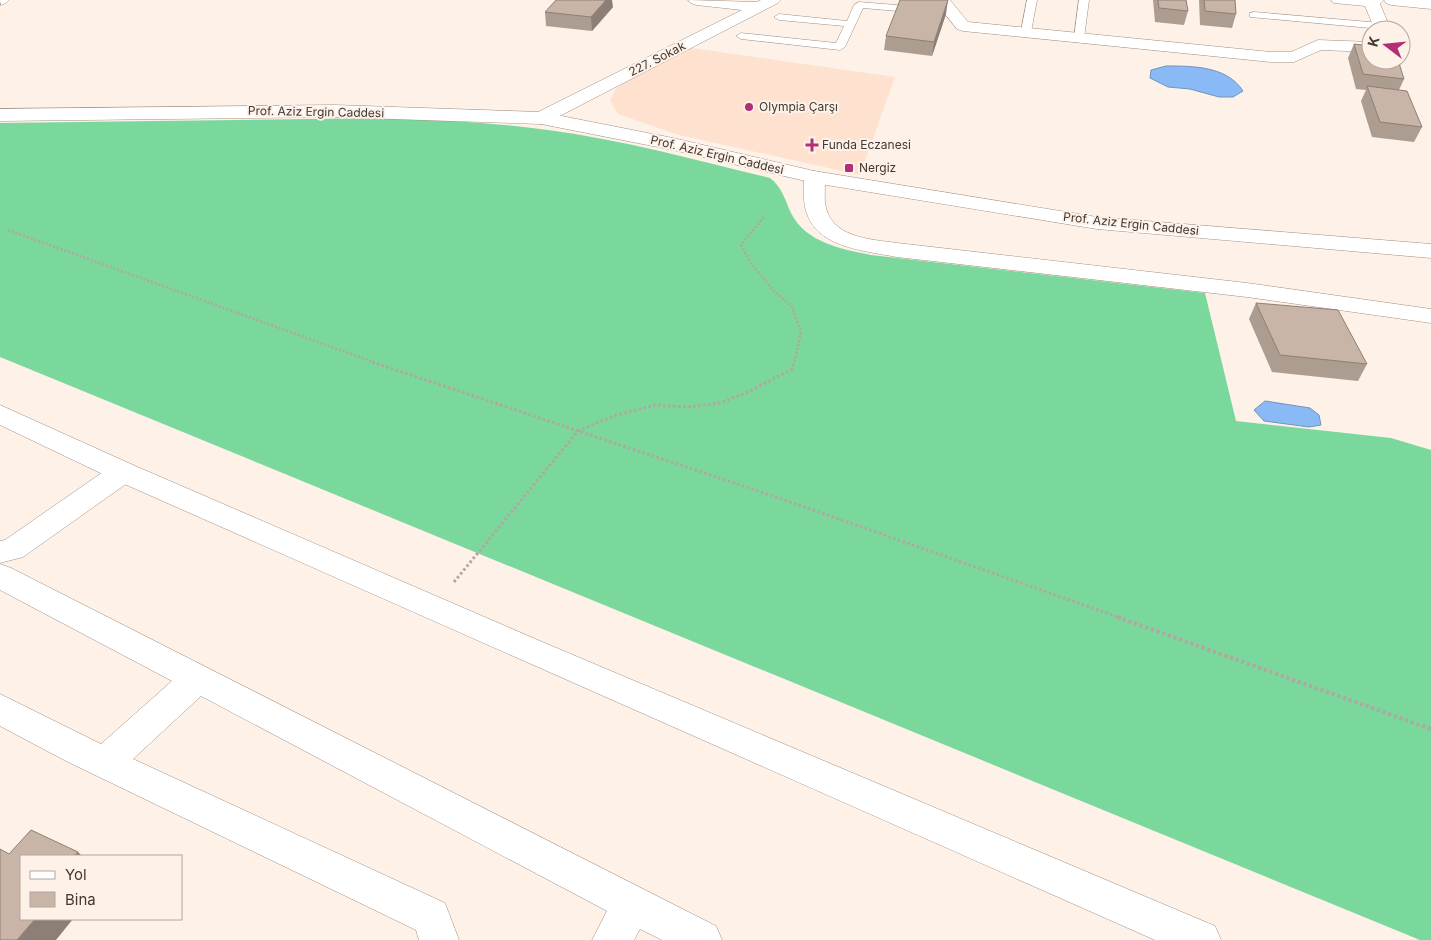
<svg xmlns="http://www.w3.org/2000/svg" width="1431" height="940" font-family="Inter,sans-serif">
	<rect width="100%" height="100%" fill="#fdf1e8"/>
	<path fill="#fee2cf" d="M 692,48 L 895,77 L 860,175 L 679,135 L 618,114 L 610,101 L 615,90 L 624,81 Z"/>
	<path fill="#7ad89d" d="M 381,118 C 437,120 492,122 548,130 C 623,140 696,160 770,178 C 782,187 785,200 791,213 C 806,243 842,249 871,255 L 1205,293 L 1236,421 L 1391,438 L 1431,450 L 1431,940 L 1420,940 L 0,357 L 0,123 Z"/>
	<path fill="#89baf5" stroke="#7393bb" d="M 1166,66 C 1193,66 1227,66 1243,91 L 1233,97 L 1219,97 L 1190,89 L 1168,87 L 1150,78 L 1151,70 Z
		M 1265,401 L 1310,408 L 1319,415 L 1321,425 L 1309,427 L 1264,421 L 1254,410 Z"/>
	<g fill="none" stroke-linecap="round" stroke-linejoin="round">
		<g stroke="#a28f81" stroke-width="1">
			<path id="lane" d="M 1027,0 L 1037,0 L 1031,32 L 1026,35 L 1021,32 Z
				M 1079,0 L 1089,0 L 1084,38 L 1079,41 L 1074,38 Z
				M 859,2 L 921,7 L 926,10 L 921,13 L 863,8 L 845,47 L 840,50 L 741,39 L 736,36 L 741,33 L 836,43 L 844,26 L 779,20 L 774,17 L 779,14 L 847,21 L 854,5 Z
				M 1254,12 L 1381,23 L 1386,26 L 1381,29 L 1250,17 L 1250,13 Z"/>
		</g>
		<g stroke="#a28f81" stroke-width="1">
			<path id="street" d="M 0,0 L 9,0 L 6,3 L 1,5 Z
				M 688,0 L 757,2 L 761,0 L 781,0 L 778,3 L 548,122 L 541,124 L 534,122 L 532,118 L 534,114 L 742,10 L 696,5 L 691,3 Z
				M 934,0 L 950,0 L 968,22 L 1271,52 L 1291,52 L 1318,40 L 1371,42 L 1371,52 L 1321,50 L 1294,62 L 1271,62 L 963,31 L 957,29 Z
				M 1331,0 L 1431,0 L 1431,9 L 1391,5 L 1386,3 L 1384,0 L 1380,4 L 1391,30 L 1375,30 L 1365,6 L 1334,3 Z
				M 814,171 L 821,173 C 827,181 824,193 825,203 C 830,238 869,239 897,243 L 1247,283 L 1431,309 L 1431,323 L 1247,297 L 897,257 C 860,250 807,247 804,199 C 804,191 802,180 807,173 Z
				M 123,462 L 133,465 L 137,472 L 133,479 L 23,557 L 0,563 L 0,541 L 5,540 L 113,465 Z
				M 0,564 L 11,568 L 716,926 L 722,940 L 662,940 L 640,929 L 634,940 L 592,940 L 607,911 L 201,696 L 133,759 L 445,903 L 459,940 L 419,940 L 416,930 L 66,761 L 0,726 L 0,694 L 101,744 L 172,681 L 0,590 Z"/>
		</g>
		<g stroke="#a28f81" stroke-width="1">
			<path id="secondary" d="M 335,105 L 541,112 L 673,138 L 814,171 L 1097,217 L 1431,244 L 1431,258 L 1097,229 L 814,183 L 673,150 L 541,124 L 335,117 L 0,121 L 0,109 Z
				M 0,405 L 133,465 L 540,641 L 1215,926 L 1221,940 L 1155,940 L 113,479 L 0,425 Z"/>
		</g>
		<path stroke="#b1a79f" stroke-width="2.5" stroke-dasharray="2 2" stroke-linecap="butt" d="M 764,217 L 741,245 L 751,263 L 773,290 L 792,307 L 801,332 L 794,363
			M 8,230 L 376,363"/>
		<path stroke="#b1a79f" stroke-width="3" stroke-dasharray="2.5 2.5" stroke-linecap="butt" d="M 372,362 L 773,496 L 1121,618
			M 454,582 L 578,431 L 613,416 L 655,405 L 688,407 L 720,403 L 748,392 L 792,369 L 794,362"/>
		<path stroke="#b1a79f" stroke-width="4" stroke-dasharray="3 3" stroke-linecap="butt" d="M 1117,617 L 1431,729"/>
		<use href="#lane" fill="#fff" fill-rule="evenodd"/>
		<use href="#street" fill="#fff" fill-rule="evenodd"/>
		<use href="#secondary" fill="#fff" fill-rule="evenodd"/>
	</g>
	<path fill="#ad9c90" d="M 1153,0 L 1186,0 L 1188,11 L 1184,25 L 1155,22 Z
		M 1199,0 L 1235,0 L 1236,14 L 1232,28 L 1200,25 Z
		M 613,7 L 592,31 L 546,26 L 545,12 Z
		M 946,14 L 932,56 L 884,50 L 886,36 Z
		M 1354,44 L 1404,79 L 1399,90 L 1422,127 L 1414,142 L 1372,137 L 1361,101 L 1366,90 L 1356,89 L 1348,58 Z
		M 1256,303 L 1367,364 L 1358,381 L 1272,372 L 1249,319 Z"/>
	<path fill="#8d7f75" d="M 606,0 L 612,0 L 613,7 L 592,31 L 591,17 Z
		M 948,0 L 946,14 L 932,56 L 934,42 Z
		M 78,852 L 82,856 L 74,856 Z
		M 35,919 L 73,919 L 56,940 L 17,940 Z"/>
	<path fill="#c9b5a7" stroke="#8d7f75" d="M 556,0 L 606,0 L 591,17 L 545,12 Z
		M 900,0 L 948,0 L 934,42 L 886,36 Z
		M 1158,0 L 1186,0 L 1188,11 L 1159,8 Z
		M 1204,0 L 1235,0 L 1236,14 L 1205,11 Z
		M 1354,44 L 1371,46 L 1371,60 L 1398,60 L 1404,79 L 1363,74 Z
		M 1367,86 L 1407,91 L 1422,127 L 1380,122 Z
		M 1256,303 L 1338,310 L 1367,364 L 1280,355 Z
		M 31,830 L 78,852 L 74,856 L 21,856 L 21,919 L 35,919 L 17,940 L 0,940 L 0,849 L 9,854 Z"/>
	<g fill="#b22e76" stroke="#fdf1e8" stroke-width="2">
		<circle cx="749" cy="107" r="5"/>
		<path d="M809.5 137.5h5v5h5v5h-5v5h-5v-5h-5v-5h5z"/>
		<rect x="844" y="163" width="10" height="10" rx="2.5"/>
	</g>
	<g text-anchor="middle" stroke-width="4" stroke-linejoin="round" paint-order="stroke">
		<g font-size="12" fill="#413933" stroke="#fdf1e8">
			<text transform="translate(657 59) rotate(-27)" y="4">227. Sokak</text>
			<text transform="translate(316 112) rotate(1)" y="4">Prof. Aziz Ergin Caddesi</text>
			<text transform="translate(717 155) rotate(13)" y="4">Prof. Aziz Ergin Caddesi</text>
			<text transform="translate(1131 224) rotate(6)" y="4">Prof. Aziz Ergin Caddesi</text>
		</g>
		<g font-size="12" fill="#413933" stroke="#fdf1e8" text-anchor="start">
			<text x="759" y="111">Olympia Çarşı</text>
			<text x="822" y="149">Funda Eczanesi</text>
			<text x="859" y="172">Nergiz</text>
		</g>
	</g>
	<rect x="20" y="855" width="162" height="65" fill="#fdf1e8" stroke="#b2a7a0"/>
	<rect x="30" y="871" width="25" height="8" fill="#ffffff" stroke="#b2a7a0"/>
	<text x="65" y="880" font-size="15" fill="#413933">Yol</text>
	<rect x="30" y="892" width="25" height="15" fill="#c9b5a7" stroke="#b2a7a0"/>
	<text x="65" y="905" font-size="15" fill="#413933">Bina</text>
	<g transform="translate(1386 45) rotate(286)"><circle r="24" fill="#fdf1e8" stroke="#b2a7a0"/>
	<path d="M0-4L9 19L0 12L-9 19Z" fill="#b22e76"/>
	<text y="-8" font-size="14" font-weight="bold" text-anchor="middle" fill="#413933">K</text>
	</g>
</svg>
